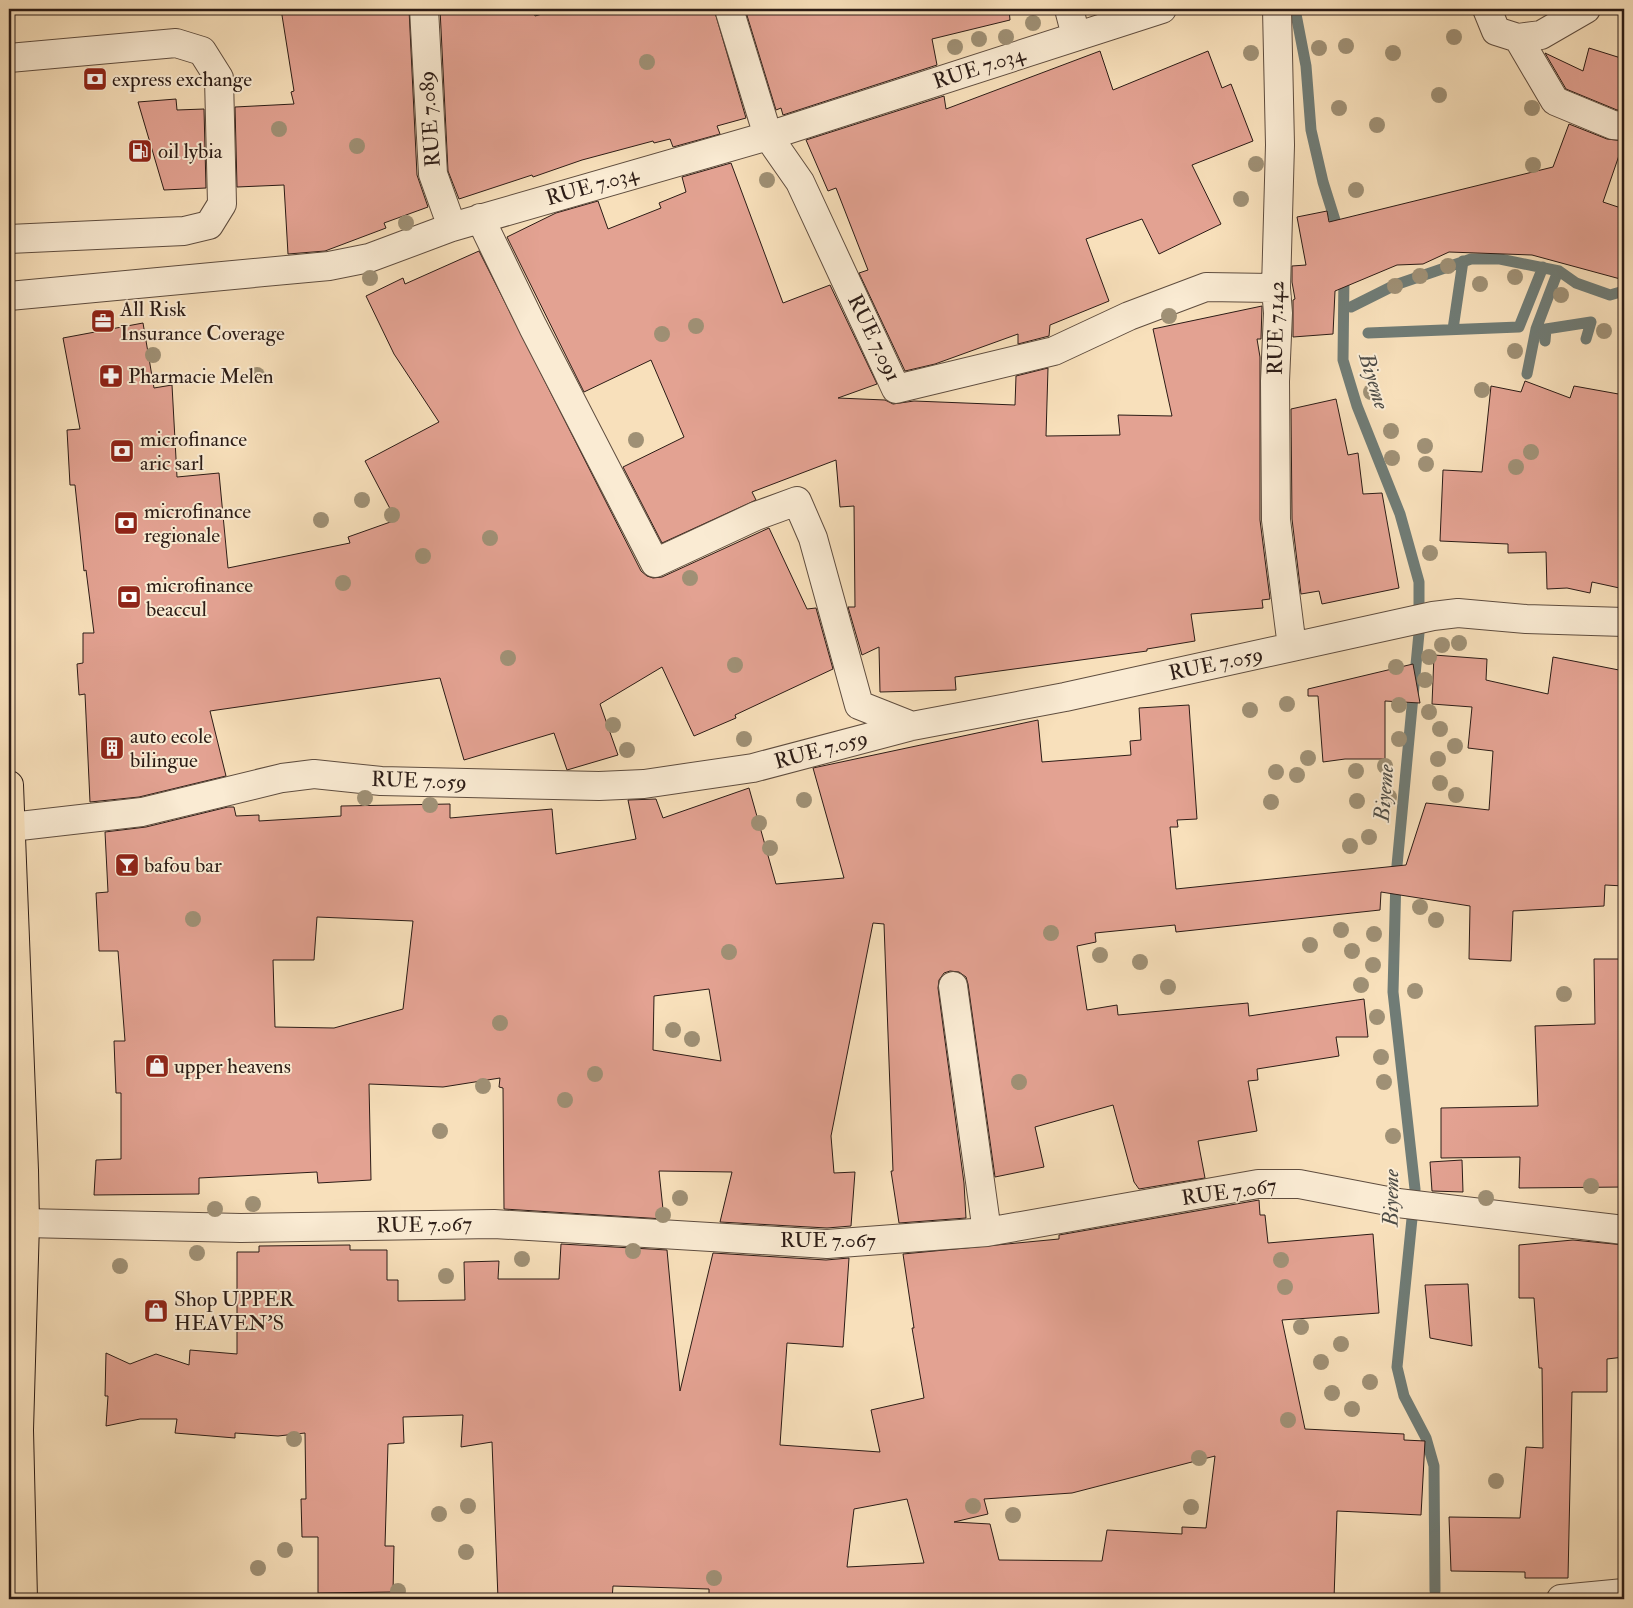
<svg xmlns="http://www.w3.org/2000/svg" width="1633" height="1608" font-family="'IM FELL Double Pica',serif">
  <rect width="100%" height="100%" fill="#f8e0bb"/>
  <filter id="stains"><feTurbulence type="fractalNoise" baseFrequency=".004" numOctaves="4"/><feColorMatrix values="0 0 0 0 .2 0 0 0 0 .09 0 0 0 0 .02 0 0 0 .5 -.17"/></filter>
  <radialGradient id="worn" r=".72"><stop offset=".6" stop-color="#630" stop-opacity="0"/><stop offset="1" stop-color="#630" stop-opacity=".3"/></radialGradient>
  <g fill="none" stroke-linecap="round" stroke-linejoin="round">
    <path stroke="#707c76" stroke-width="11" d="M1295,9L1306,66L1311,130L1323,182L1339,233
      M1344,274L1343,360L1357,406L1400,514L1419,582V633L1396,876L1393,992L1415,1189L1397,1367L1404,1396L1426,1438L1434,1466L1435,1591
      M1351,307L1395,285L1471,259H1500L1559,271L1576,283L1610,295L1624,291
      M1453,329L1463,261
      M1368,333L1519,327L1543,267
      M1545,341L1546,329L1591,322L1586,339
      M1527,374L1536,329L1558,271"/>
  </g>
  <path fill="#e3a292" stroke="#2c1c16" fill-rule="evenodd" d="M281,9H409L417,175L428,207L384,223L386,228L325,251L288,254L284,185L237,187L235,107L294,104L291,92L294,91Z
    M440,9H533L535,16L560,9H714L746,118L717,126L720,134L673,147L670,139L654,143L653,141L582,160L533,177L532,175L459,199L448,171Z
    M745,9H1009L1010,20L932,39L937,65L783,115L781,108L776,110Z
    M1589,48L1624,59V110H1617L1566,89L1545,53L1583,71Z
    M1100,51L1113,90L1208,51L1222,88L1231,84L1253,141L1192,165L1221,224L1159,254L1142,219L1086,239L1109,301L1050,325L1049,336L1018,344V334L935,364L905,371L859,273L868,270L836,188L828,191L806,140L944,96L946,109Z
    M176,99L177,110L204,109L206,188L164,190L138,102Z
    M1569,124L1607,139L1624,141L1603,202L1624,209V280L1532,255L1449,252L1423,264L1397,265L1335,291L1333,334L1293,337V300L1295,299L1292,282V266L1306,265L1297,217L1327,211L1329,222L1553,167Z
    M731,163L783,303L830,285L877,384L838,398L885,400L893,404L914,401L1015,405L1016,376L1048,368L1046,436L1120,435L1118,415L1172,416L1153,329L1262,306L1261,339H1257L1260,357V520L1270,599L1262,600L1263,608L1191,614L1195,641L1147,649V651L955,677L956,690L880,692L879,647L862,655L848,607H855L854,506L840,507L836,460L752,492L756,500L662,543L623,467L684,437L651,360L584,392L507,237L556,213L598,201L608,229L661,208L659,203L686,192L682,177Z
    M479,251L641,571L647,576L653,578L662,577L769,528L807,609L816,608L833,669L735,715L736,718L694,736L662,667L600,704L618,755L567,770L554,733L464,760L440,678L210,711L226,776L139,797L90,802L85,694L79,695L77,664L83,663V633H94L86,570L84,571L75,485H70L67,430L80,429L63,338L143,323L154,388L172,385L177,477L219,473L228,568L350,543L348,537L396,520L365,461L439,422L394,354L366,296L403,278L405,284Z
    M1525,381L1570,398L1574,386L1624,395V589L1592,582L1590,593L1567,588L1547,589L1546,552L1508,553V544L1440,541L1443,470L1482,472L1491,386L1521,392Z
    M1336,399L1348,455L1358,453L1363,494L1382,493L1399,588L1322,604L1319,591L1301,594L1292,519L1291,409Z
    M1434,655L1487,659L1486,680L1548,694L1553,657L1624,671V886L1605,885L1604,906L1513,911L1511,961L1469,959L1470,906L1381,892L1380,910L1176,932L1175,925L1095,933L1096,942L1077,946L1087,1010L1117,1005L1118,1015L1248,1003L1249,1016L1364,999L1368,1037H1336L1339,1056L1257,1069L1258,1080L1248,1081L1257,1131L1198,1141L1205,1178L1139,1189L1134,1182L1113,1105L1035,1127L1044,1167L995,1177L968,984L966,977L959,972L950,971L944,973L939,980L938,988L964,1183L966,1218L899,1223L891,1171H893L884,924L873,923L831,1136L834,1173L855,1172L851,1226L827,1228L720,1222L732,1172L659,1171L664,1219L504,1209L503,1088L499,1087L500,1078L443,1087L369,1084L371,1180L318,1183L317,1172L199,1178V1194L94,1195L96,1160L121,1159V1093H116L114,1041H125L118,951H99L96,893L108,892L105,832L146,827L228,807H234L236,816L259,815V821L341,816V806L450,804V818L552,809L556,854L636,839L628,800L656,799L663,818L749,788L776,884L844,878L813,768L1038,720L1042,762L1131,755L1130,741L1141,740L1139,708L1189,705L1197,819L1177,820L1178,827H1170L1176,889L1406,865L1426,803L1489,810L1493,751L1468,748L1472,707L1432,704ZM317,917L413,921L403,1009L334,1028L275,1027L273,960H314ZM709,989L721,1061L653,1050L654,996Z
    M1413,664L1420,703L1385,701V759H1345L1323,762L1318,696H1308V689Z
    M1594,959H1624V1187L1519,1188L1520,1157L1441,1158V1108L1538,1106L1535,1026L1595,1024Z
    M1462,1160L1463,1192L1432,1191L1430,1162Z
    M1259,1200L1260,1215H1265L1268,1243L1373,1234L1379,1313L1282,1320L1305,1429L1404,1434V1440L1425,1441L1421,1515L1337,1511L1334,1599H709V1589L613,1586L612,1599H498L492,1442L461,1447L463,1415L403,1417L404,1443L388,1444L385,1546H394L393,1592L318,1593V1537H302L301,1499H306L305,1433L278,1436L235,1433V1438L175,1433L177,1419H140L106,1426L108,1396H105L106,1353L130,1364L156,1354L189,1365L190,1350L237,1354V1252H259V1246L350,1245V1250H387V1280H398V1301L465,1300L464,1262L499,1261L498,1279H559L561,1244L667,1250L680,1391L713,1253L826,1260L849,1258L843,1347L787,1343L780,1445L880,1452L871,1410L924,1398L912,1328H914L903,1254L1059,1239V1235ZM1215,1456L1206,1528L1182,1527V1534L1107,1530L1102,1561L999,1560L990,1524L954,1522L988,1514L984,1499L1072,1493ZM907,1499L924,1563L847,1567L854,1509Z
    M1573,1240L1624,1245V1357L1607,1359V1392H1572L1568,1578H1525V1572L1451,1571L1449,1517L1520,1518L1526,1447L1543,1448L1542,1368H1539L1534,1298H1519V1245Z
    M1468,1284L1472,1346L1430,1338L1425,1285Z"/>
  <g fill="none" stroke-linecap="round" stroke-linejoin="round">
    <defs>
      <path id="minor" d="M424,9L433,174L452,227
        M729,9L768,136L800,182L896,389L1054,351L1129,316L1206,287L1276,288
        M1069,9L1076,36
        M1277,9L1280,145L1276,288L1278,313L1275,381L1276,520L1292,647
        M1487,9L1496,31L1518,38L1541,35L1586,9
        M1518,38L1555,101L1613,125L1624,126
        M9,58L176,43L202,51L219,78L222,204L209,225L184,231L9,239
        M480,218L533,327L655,563L756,516L797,501L813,538L859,705L912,726
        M9,296L329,266L369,258L452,227L768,136L1162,9
        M11,827L142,812L282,778L314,774L381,781L599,786L644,784L753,768L912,726L1065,697L1433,616L1458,613L1526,619L1624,622
        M953,986L987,1232
        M25,1223L241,1228L494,1224L827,1244L987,1232L1258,1184H1299L1398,1203L1624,1230
        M1561,1599L1624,1593"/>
      <path id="major" d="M9,785L24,1170L25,1223L19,1430L23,1599"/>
    </defs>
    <use href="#minor" stroke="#5f4d3f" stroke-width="30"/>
    <use href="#major" stroke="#2c1c16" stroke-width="30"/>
    <use href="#minor" stroke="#faebd3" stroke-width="28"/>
    <use href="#major" stroke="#f8e0bb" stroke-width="28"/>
  </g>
  <g fill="#9f9075">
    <circle cx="1033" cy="23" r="8"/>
    <circle cx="1006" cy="37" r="8"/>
    <circle cx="1454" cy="37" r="8"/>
    <circle cx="979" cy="39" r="8"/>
    <circle cx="1346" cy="46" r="8"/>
    <circle cx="955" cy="47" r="8"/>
    <circle cx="1319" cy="48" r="8"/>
    <circle cx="1251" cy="53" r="8"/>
    <circle cx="1393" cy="53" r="8"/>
    <circle cx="647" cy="62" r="8"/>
    <circle cx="1439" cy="95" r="8"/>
    <circle cx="1339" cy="108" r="8"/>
    <circle cx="1532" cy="108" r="8"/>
    <circle cx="1377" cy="125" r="8"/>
    <circle cx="279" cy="129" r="8"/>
    <circle cx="357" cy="146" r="8"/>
    <circle cx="1256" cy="164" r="8"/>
    <circle cx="1533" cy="165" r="8"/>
    <circle cx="767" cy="180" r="8"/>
    <circle cx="1356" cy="190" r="8"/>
    <circle cx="1241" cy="199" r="8"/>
    <circle cx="406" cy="223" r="8"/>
    <circle cx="1448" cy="266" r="8"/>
    <circle cx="1420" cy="276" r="8"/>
    <circle cx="1515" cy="277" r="8"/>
    <circle cx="370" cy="278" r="8"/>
    <circle cx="1480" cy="284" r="8"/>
    <circle cx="1395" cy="286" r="8"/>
    <circle cx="1561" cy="295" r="8"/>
    <circle cx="1169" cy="316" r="8"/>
    <circle cx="696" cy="326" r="8"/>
    <circle cx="1604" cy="331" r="8"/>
    <circle cx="662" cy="334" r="8"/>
    <circle cx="1515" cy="351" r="8"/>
    <circle cx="153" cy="355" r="8"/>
    <circle cx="257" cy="375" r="8"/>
    <circle cx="1482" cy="390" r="8"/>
    <circle cx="1371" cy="392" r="8"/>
    <circle cx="1391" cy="431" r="8"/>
    <circle cx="636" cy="440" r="8"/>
    <circle cx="1425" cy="446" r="8"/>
    <circle cx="1531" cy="452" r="8"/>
    <circle cx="1392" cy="458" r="8"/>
    <circle cx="1426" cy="464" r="8"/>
    <circle cx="1516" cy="467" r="8"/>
    <circle cx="362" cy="500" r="8"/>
    <circle cx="392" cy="515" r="8"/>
    <circle cx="321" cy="520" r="8"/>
    <circle cx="490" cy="538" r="8"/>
    <circle cx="1430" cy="553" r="8"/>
    <circle cx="423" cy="556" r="8"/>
    <circle cx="690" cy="578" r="8"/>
    <circle cx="343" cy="583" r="8"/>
    <circle cx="1459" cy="643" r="8"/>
    <circle cx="1442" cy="645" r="8"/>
    <circle cx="1429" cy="657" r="8"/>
    <circle cx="508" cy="658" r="8"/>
    <circle cx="735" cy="665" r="8"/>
    <circle cx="1396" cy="667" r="8"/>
    <circle cx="1425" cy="680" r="8"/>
    <circle cx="1287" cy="704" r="8"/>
    <circle cx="1399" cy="705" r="8"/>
    <circle cx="1250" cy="710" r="8"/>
    <circle cx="1429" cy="712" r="8"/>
    <circle cx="613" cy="725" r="8"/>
    <circle cx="1440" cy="729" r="8"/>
    <circle cx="744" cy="739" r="8"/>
    <circle cx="1399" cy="739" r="8"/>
    <circle cx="1455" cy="746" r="8"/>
    <circle cx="627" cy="750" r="8"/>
    <circle cx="1308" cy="758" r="8"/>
    <circle cx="1438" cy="759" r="8"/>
    <circle cx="1385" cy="766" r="8"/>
    <circle cx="1356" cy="771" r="8"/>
    <circle cx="1276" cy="772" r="8"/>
    <circle cx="1297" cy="775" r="8"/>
    <circle cx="1440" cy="783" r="8"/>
    <circle cx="1456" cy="795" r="8"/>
    <circle cx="1389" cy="797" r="8"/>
    <circle cx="365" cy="798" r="8"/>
    <circle cx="804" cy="800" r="8"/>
    <circle cx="1357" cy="801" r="8"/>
    <circle cx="1271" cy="802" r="8"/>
    <circle cx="430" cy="805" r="8"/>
    <circle cx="759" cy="823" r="8"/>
    <circle cx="1369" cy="837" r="8"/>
    <circle cx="1350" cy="846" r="8"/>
    <circle cx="770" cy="848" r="8"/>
    <circle cx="1420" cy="907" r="8"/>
    <circle cx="193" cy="919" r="8"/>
    <circle cx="1436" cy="920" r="8"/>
    <circle cx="1341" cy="930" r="8"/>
    <circle cx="1051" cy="933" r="8"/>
    <circle cx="1374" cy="934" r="8"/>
    <circle cx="1310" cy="945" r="8"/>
    <circle cx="1352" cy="951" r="8"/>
    <circle cx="729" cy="952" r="8"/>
    <circle cx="1100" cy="955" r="8"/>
    <circle cx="1140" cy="962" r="8"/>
    <circle cx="1373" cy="965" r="8"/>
    <circle cx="1361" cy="985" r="8"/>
    <circle cx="1168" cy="987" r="8"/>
    <circle cx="1415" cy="991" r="8"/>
    <circle cx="1564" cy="994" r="8"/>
    <circle cx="1377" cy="1017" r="8"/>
    <circle cx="500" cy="1023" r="8"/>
    <circle cx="673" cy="1030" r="8"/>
    <circle cx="692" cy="1039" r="8"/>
    <circle cx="1381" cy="1057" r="8"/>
    <circle cx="595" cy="1074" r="8"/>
    <circle cx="1019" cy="1082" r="8"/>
    <circle cx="1384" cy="1082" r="8"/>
    <circle cx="483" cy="1086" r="8"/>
    <circle cx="565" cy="1100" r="8"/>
    <circle cx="440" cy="1131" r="8"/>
    <circle cx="1393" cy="1136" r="8"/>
    <circle cx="1591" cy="1186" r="8"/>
    <circle cx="680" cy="1198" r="8"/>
    <circle cx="1486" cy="1198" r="8"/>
    <circle cx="253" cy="1204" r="8"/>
    <circle cx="215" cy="1209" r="8"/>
    <circle cx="663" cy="1215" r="8"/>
    <circle cx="633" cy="1251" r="8"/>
    <circle cx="197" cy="1253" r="8"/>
    <circle cx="522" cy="1259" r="8"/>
    <circle cx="1281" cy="1260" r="8"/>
    <circle cx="120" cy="1266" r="8"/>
    <circle cx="446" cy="1276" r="8"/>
    <circle cx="1285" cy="1287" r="8"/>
    <circle cx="1301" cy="1327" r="8"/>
    <circle cx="1341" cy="1344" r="8"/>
    <circle cx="1321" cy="1362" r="8"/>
    <circle cx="1370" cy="1382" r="8"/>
    <circle cx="1332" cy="1393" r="8"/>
    <circle cx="1352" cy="1409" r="8"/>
    <circle cx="1288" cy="1420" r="8"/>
    <circle cx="294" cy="1439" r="8"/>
    <circle cx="1199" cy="1458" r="8"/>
    <circle cx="1496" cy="1481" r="8"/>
    <circle cx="468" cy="1506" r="8"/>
    <circle cx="973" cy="1506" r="8"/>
    <circle cx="1191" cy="1507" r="8"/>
    <circle cx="439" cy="1514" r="8"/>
    <circle cx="1013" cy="1515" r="8"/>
    <circle cx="285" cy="1550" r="8"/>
    <circle cx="466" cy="1552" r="8"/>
    <circle cx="258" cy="1568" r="8"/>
    <circle cx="714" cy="1578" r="8"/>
    <circle cx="398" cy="1591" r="8"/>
  </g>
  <defs>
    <symbol id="bank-square" viewBox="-11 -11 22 22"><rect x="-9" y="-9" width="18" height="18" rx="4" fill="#8f2418" stroke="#faebd3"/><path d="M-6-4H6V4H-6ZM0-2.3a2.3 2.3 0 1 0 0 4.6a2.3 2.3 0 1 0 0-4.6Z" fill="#fff"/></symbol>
    <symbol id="fuel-square" viewBox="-11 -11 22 22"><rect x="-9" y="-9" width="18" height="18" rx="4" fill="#8f2418" stroke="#faebd3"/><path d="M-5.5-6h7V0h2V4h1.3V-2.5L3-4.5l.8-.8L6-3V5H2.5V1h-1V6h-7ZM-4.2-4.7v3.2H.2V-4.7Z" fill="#fff"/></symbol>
    <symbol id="office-square" viewBox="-11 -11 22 22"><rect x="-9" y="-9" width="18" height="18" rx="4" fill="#8f2418" stroke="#faebd3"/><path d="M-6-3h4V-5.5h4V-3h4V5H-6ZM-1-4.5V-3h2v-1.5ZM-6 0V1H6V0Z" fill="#fff"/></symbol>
    <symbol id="pharmacy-square" viewBox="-11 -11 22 22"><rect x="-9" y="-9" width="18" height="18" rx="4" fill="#8f2418" stroke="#faebd3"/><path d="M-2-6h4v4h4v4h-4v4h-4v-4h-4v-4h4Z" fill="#fff"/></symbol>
    <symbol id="building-square" viewBox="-11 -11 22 22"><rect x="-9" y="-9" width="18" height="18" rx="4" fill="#8f2418" stroke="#faebd3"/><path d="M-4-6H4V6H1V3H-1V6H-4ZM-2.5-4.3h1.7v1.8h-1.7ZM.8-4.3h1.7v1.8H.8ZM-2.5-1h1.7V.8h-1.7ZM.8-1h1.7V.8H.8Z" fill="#fff"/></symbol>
    <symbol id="bar-square" viewBox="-11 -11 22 22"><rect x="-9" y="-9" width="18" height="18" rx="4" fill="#8f2418" stroke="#faebd3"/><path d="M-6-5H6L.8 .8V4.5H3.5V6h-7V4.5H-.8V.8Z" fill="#fff"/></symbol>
    <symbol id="shop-square" viewBox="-11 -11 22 22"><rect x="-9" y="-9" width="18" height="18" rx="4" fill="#8f2418" stroke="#faebd3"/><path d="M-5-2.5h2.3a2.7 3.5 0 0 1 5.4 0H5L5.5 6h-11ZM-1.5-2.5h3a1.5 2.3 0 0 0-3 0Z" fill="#fff"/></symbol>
  </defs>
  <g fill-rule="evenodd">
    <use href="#bank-square" x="81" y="65" width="28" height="28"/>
    <use href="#fuel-square" x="126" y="137" width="28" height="28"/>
    <use href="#office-square" x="89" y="307" width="28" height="28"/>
    <use href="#pharmacy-square" x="97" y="362" width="28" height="28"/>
    <use href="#bank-square" x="108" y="437" width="28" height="28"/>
    <use href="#bank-square" x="112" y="509" width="28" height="28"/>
    <use href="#bank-square" x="115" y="583" width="28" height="28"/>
    <use href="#building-square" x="98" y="734" width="28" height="28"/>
    <use href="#bar-square" x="113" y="851" width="28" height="28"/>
    <use href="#shop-square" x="143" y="1052" width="28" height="28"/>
    <use href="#shop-square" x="142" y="1297" width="28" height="28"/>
  </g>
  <g text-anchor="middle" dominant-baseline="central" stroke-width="4" stroke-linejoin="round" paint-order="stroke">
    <g font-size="21" fill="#2c1c16" stroke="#faebd3">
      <text transform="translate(979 68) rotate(-18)">RUE 7.034</text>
      <text transform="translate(430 119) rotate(-94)">RUE 7.089</text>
      <text transform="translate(592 186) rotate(-16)">RUE 7.034</text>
      <text transform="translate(1276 328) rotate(-89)">RUE 7.142</text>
      <text transform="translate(874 338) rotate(64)">RUE 7.091</text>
      <text transform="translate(1216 664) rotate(-12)">RUE 7.059</text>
      <text transform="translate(821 750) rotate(-15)">RUE 7.059</text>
      <text transform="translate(419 781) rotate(2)">RUE 7.059</text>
      <text transform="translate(1229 1192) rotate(-8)">RUE 7.067</text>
      <text transform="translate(424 1225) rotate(-1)">RUE 7.067</text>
      <text x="828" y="1240">RUE 7.067</text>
    </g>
    <g font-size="21" fill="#2c1c16" stroke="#faebd3" text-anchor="start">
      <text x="112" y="79">express exchange</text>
      <text x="158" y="151">oil lybia</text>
      <text x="120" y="309">All Risk<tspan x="120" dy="24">Insurance Coverage</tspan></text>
      <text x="128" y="376">Pharmacie Melen</text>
      <text x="140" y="439">microfinance<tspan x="140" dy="24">aric sarl</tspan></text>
      <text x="144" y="511">microfinance<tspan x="144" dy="24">regionale</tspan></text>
      <text x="146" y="585">microfinance<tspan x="146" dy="24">beaccul</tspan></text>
      <text x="130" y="736">auto ecole<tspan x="130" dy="24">bilingue</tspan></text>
      <text x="144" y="865">bafou bar</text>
      <text x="174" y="1066">upper heavens</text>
      <text x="174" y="1299">Shop UPPER<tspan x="174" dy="24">HEAVEN'S</tspan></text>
    </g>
    <g font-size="22" font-style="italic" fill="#4e4c46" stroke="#faebd3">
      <text transform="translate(1374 381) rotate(73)">Biyeme</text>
      <text transform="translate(1384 793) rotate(-85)">Biyeme</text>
      <text transform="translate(1391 1198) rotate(-89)">Biyeme</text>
    </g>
  </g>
  <rect width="1633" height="1608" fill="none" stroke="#f8e0bb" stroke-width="30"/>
  <rect x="10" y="10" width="1613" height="1588" fill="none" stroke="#2c1c16" stroke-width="2.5"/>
  <rect x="15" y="15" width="1603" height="1578" fill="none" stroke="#2c1c16"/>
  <rect width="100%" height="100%" filter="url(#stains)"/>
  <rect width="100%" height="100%" fill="url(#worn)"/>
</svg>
